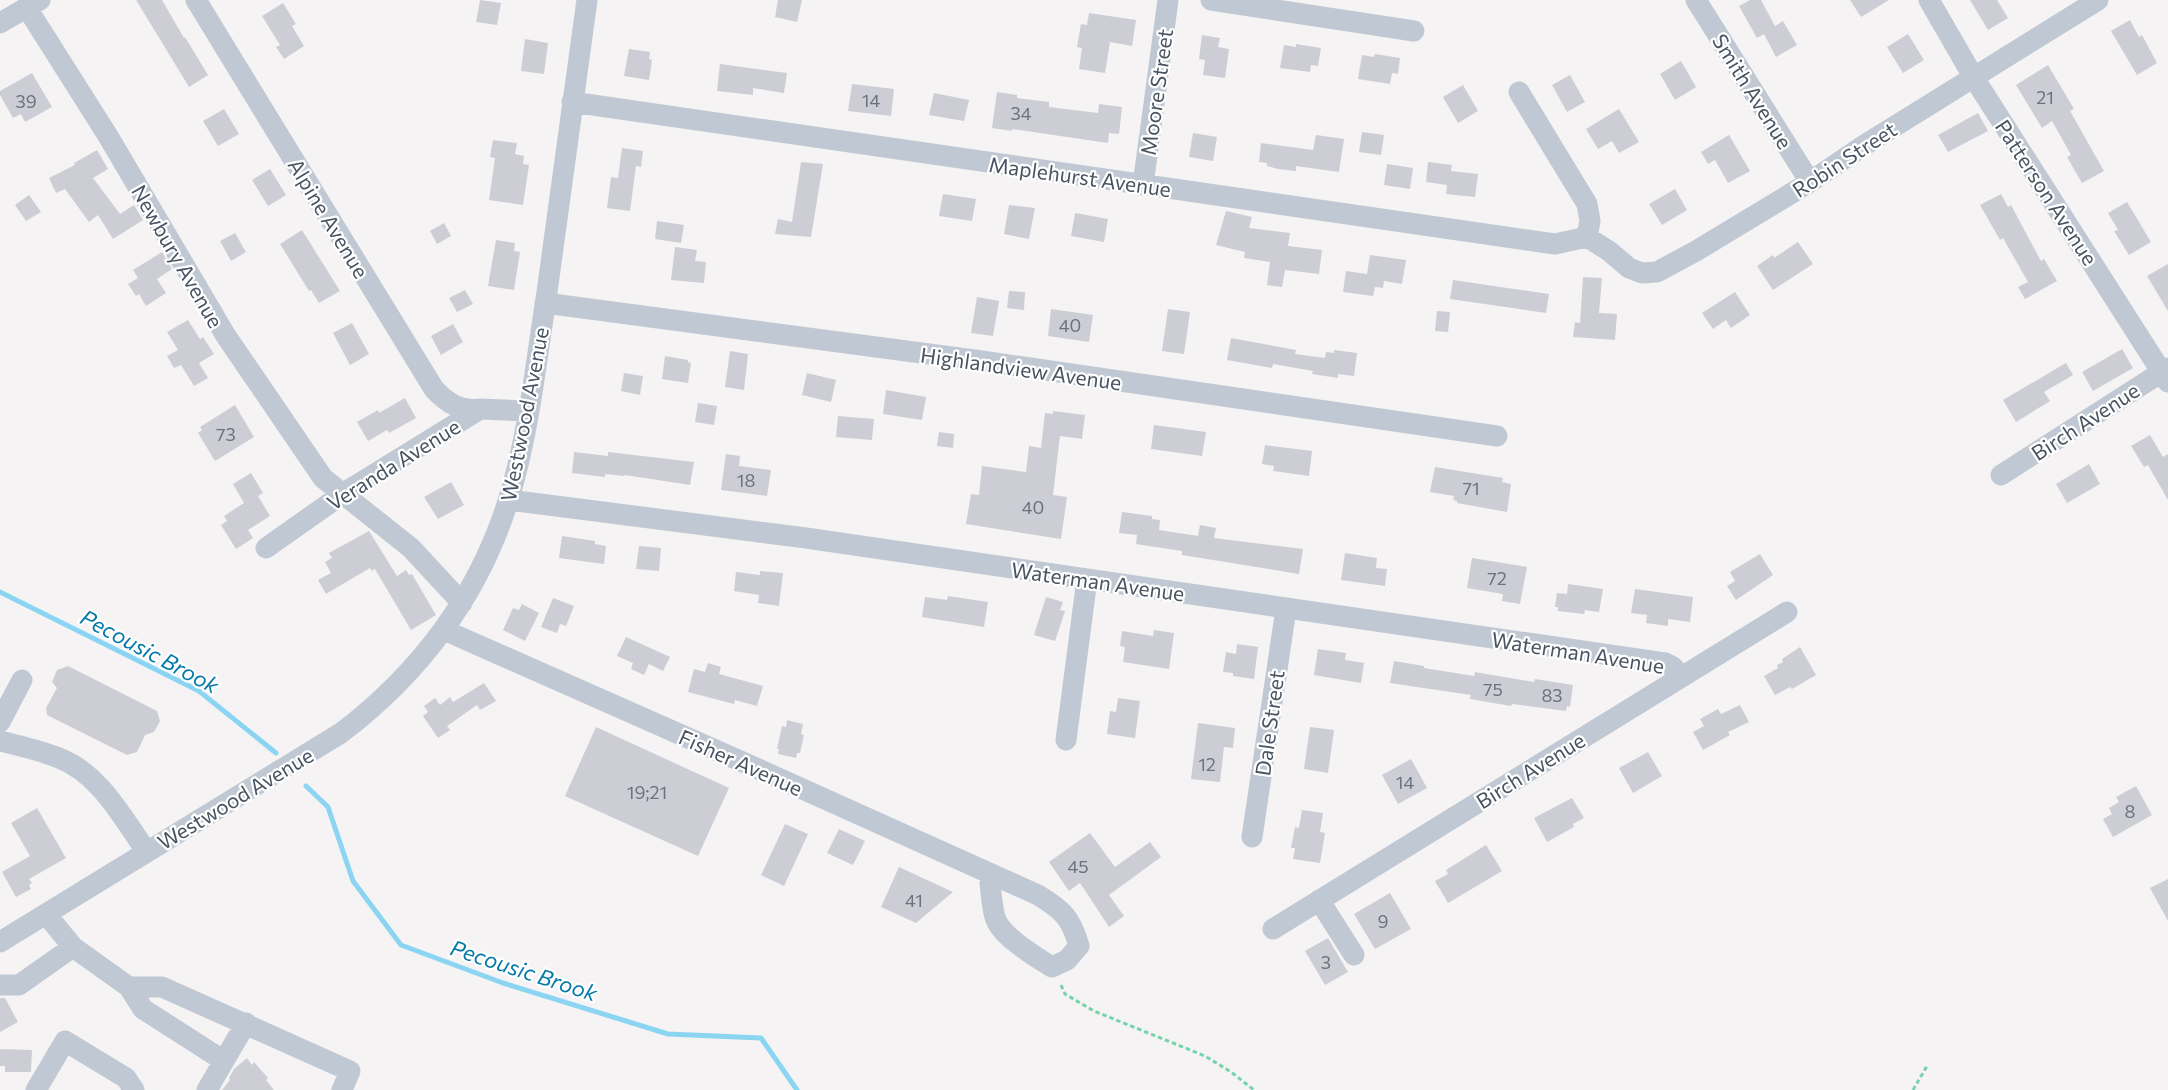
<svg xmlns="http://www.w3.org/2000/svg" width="2168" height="1090" font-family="Commissioner,sans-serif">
  <rect width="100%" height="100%" fill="#f5f3f3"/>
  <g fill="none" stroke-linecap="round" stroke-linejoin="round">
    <path stroke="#8cd5f2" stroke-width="5" d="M0,592L199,691L276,753
      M306,786L328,807L353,881L401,945L503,983L668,1034L761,1038L797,1090"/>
  </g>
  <path fill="#cdced5" d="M136,0H162L184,38L185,37L208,75L189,87Z
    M480,0L501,3L497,25L476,22Z
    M778,0H802L797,22L775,17Z
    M1750,0H1761L1775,26L1783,21L1797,45L1776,57L1764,34L1757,38L1739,6Z
    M1850,0H1889L1861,17Z
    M1970,0H1997L2008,18L1988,30Z
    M283,3L296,24L292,26L304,46L284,59L276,47L280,45L262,16Z
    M1089,13L1136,20L1132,46L1110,42L1105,73L1079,69L1082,48L1077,47L1081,24L1087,25Z
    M2130,20L2139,37L2142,35L2157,63L2137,75L2111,31Z
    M1908,34L1924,60L1903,73L1887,47Z
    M1202,35L1220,38L1218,47L1229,49L1225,78L1203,75L1205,60L1199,59Z
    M525,39L548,43L544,74L521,71Z
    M1296,44L1321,48L1318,66L1311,65L1310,72L1280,68L1284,45L1296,47Z
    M629,49L650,52L649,59L652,60L649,80L624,76Z
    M1375,54L1400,58L1398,74L1392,73L1390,84L1358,79L1362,55L1374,57Z
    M1681,61L1696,87L1675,100L1660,74Z
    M720,64L787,73L784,93L753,88V95L717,91Z
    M2048,65L2074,109L2070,111L2104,171L2082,183L2067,157L2071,155L2052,121L2042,128L2016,85Z
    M32,73L52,107L25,122L21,114L13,118L0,95V91Z
    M1570,75L1585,102L1567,112L1552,85Z
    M852,84L894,89L891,116L848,111Z
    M1463,85L1478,111L1458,123L1443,97Z
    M997,92L1017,95V98L1049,102V107L1098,113L1099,104L1122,107L1119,134L1109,133L1108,143L1012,129V131L992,128Z
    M934,93L969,100L964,121L929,115Z
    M224,109L239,134L218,146L203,121Z
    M1619,109L1639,142L1619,153L1612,141L1598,149L1586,129Z
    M1978,113L1988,131L1948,152L1938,135Z
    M1362,132L1384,135L1381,155L1359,152Z
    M1193,133L1217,137L1213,161L1189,157Z
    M1316,135L1344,139L1339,172L1296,166V171L1278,169L1267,166V163L1259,162L1261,143L1313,150Z
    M1729,135L1750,171L1728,183L1715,160L1708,164L1701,152Z
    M493,140L517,143L515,154L524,156L523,164L529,165L523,205L489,200L495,158L490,157Z
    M622,148L643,151L641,167L636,166L630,211L607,208L611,177L618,178Z
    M97,150L108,169L93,178L120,214L134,205L143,220L113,239L98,215L89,222L65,189L56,193L49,178L75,165L74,163Z
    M801,162L823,164L811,237L775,234L778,219L792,222Z
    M1428,162L1452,165L1451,171L1478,174L1475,197L1446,194L1447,185L1426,182Z
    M1387,164L1413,168L1410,189L1384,185Z
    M270,169L286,195L268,206L252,180Z
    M1675,189L1687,210L1662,225L1649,204Z
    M943,194L976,199L972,221L939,216Z
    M2001,194L2008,207L2011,205L2041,261L2044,259L2057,281L2025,299L2018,287L2028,282L2003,238L2000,240L1980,205Z
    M29,195L41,212L26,221L15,205Z
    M2127,202L2151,242L2129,255L2114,231L2118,230L2108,213Z
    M1009,205L1035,208L1029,239L1004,234Z
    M1226,211L1252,217L1249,228L1290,233L1288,246L1322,250L1319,274L1285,270L1282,287L1267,285L1270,262L1244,258L1245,252L1216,245Z
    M1075,213L1108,219L1104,242L1071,236Z
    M657,221L684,225L681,243L655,239Z
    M444,223L451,236L437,244L430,231Z
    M302,230L340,291L319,303L311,290L309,291L280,244Z
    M235,233L246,252L231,261L220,241Z
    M496,240L515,243L514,251L520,252L514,290L488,286Z
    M1798,242L1813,264L1773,290L1757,266L1773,255L1774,258Z
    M675,247L697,250L695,261L706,262L704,283L671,280Z
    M162,252L172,269L157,279L166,293L146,306L139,294L136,296L128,284L138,278L133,270Z
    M1370,255L1406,260L1402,284L1384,281L1383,288L1375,287L1373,296L1343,292L1346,271L1367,274Z
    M2168,264V311L2147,276Z
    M1583,277L1602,278L1599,313L1617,314L1615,340L1573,337L1575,322L1580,323Z
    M1453,280L1549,294L1546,313L1450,299Z
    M465,290L473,304L457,312L449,298Z
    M1009,291L1025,292L1024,310L1007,308Z
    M1735,292L1750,315L1731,328L1726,320L1713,329L1702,313Z
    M977,297L999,301L993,336L971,333Z
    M1051,309L1093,315L1089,342L1048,336Z
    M1168,309L1190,312L1184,354L1162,351Z
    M1437,311L1450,312L1448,332L1435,331Z
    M188,320L200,339L203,337L214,354L199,363L208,378L194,386L181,365L174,368L167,356L178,350L167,332Z
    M352,323L369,354L350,365L333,333Z
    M453,324L463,342L441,355L431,336Z
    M1231,338L1296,350L1295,354L1325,358L1326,352L1334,353V350L1357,353L1354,376L1338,374V378L1312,374L1313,371L1273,364L1272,368L1227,360Z
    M2122,349L2133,368L2093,391L2082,372Z
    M730,351L748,354L744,390L725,387Z
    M665,356L688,360V362L691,363L688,383L662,379Z
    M2066,363L2073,375L2044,392L2050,401L2016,422L2003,400Z
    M624,373L643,376L640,395L621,391Z
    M807,373L836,380L831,402L802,395Z
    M886,390L926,397L922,420L883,414Z
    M405,398L416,418L389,433L387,430L368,441L357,422L378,410L379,413Z
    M698,403L717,406L714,425L695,422Z
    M235,405L254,437L215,461L198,433L202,430L200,427Z
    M1053,411L1085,415L1082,439L1060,436L1053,495L1067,497L1061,539L966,524L971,494L979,495L982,466L1026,472L1029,446L1041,448L1045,413L1053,414Z
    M838,416L874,419L872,440L836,437Z
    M1154,425L1206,432L1202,456L1151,449Z
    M939,432L954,434L953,448L937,446Z
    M2150,435L2163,457L2168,454V500L2148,465L2144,467L2131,446Z
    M1265,445L1312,451L1309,476L1273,471L1274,466L1262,464Z
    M574,452L608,456V452L694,462L690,485L625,475L624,476L605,474V477L572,473Z
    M726,454L740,456L739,466L771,470L767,496L721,490Z
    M2089,464L2100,484L2067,503L2056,484Z
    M1435,467L1503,478L1502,482L1511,484L1507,512L1457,503V501L1453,500L1454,496L1430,492Z
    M251,473L263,493L258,496L270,516L248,530L253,538L236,549L221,525L227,521L224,516L244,503L233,484Z
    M451,482L464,505L438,519L424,497Z
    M1122,512L1152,516V519L1160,520L1159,530L1198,536L1200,525L1216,528L1214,538L1303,549L1299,574L1182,555V551L1136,544L1137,535L1119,533Z
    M369,531L397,576L406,570L409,575L412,574L436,615L411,630L375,569L372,571L370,568L326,594L318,580L331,573L325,562L332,558L329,553Z
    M562,536L595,541V544L606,546L604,564L559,558Z
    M639,546L661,548L659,571L636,569Z
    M1345,553L1377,558L1376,568L1387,569L1385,586L1341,580Z
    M1760,554L1773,575L1736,600L1727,586L1735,581L1730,572Z
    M1472,558L1527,567L1520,604L1502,601L1503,594L1467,588Z
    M760,571L783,573L779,606L758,603L759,595L734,591L736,572L760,575Z
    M1568,584L1603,589L1599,612L1585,610L1584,614L1558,611V607H1555L1557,593L1567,594Z
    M1635,589L1693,597L1690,622L1668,619V626L1646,623L1647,615L1631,613Z
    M948,596L988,602L984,627L922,617L925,597L947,600Z
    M1046,597L1063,602L1060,610L1065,611L1055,641L1034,635Z
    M553,598L574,606L566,626L560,624L557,633L541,627Z
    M522,604L539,613L525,641L503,630L513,608L519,610Z
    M1154,630L1174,633L1169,669L1123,662L1125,647L1120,646L1122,631L1153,636Z
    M626,637L670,657L663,671L649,664L644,675L631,669L633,663L617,656Z
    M1237,644L1258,647L1254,679L1233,676V673L1223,672L1226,652L1236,654Z
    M1800,647L1816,675L1792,689L1790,687L1775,695L1764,676L1778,668L1777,665L1783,662L1782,659Z
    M1318,649L1346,653L1345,660L1364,663L1361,683L1314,675Z
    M1394,661L1424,666V668L1474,676L1475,672L1534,682L1535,679L1573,685L1570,707L1567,706L1566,711L1512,704L1511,706L1470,699L1471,695L1390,683Z
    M708,663L721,667L719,674L763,686L757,706L735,700L734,704L688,692L694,669L705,672Z
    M68,666L157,711L160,721L154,732L145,735L137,752L127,755L47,715L46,708L57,688L52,682L57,670Z
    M484,683L496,701L480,710L477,705L447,726L450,730L438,738L423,716L428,712L424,706L435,698L440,705L450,697L453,702Z
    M1118,698L1140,701L1135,738L1107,734L1110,711L1116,712Z
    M1740,705L1749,722L1728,732L1730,735L1703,750L1693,732L1704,726L1700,719L1718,709L1721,714Z
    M787,720L803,724L801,734L804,735L800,753H797L796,758L778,754L779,749H777L782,726L786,727Z
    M1198,723L1235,728L1233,748L1224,747L1220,782L1191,779Z
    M596,727L729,788L698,856L565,796Z
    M1310,727L1334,730L1328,773L1304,769Z
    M1648,752L1662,776L1633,793L1619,768Z
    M1411,759L1427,788L1398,804L1382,775Z
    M2136,786L2152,815L2113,837L2103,819L2112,814L2109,808L2119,802L2116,797Z
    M1572,798L1584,818L1573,824L1574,827L1547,842L1534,818Z
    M37,808L66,858L29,879L32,883L29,885L31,889L16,897L2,872L30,856L11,823Z
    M1302,810L1323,813L1320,832L1325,833L1320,863L1293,859L1295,848H1291L1295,827L1299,828Z
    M785,824L808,834L784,886L761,875Z
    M839,829L865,841L853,865L827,853Z
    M1090,833L1115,867L1150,842L1161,857L1109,895L1124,916L1109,927L1080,883L1069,891L1049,862Z
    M1486,845L1502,871L1448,903L1435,881L1448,874L1446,870Z
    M899,867L953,892L916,923L881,907Z
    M2168,879V921L2150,888Z
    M1390,893L1411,929L1375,949L1354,914Z
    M1328,938L1348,972L1325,985L1305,951Z
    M0,998H5L18,1022L0,1032Z
    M0,1049L32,1050L31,1072H5V1066H0Z
    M247,1058L252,1065L254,1062L268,1078L266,1080L274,1090H222L230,1080L229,1078L234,1069Z"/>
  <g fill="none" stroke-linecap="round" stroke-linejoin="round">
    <path stroke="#76d4ad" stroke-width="3" stroke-dasharray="4.5 3" stroke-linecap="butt" d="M1061,985L1065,994L1094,1011L1205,1056L1231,1072L1254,1090
      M1913,1090L1927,1066"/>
    <path stroke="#c0c9d3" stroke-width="21" d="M196,0L434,389C447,403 461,412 480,409
      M1211,0L1414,31
      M1696,0L1810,182
      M1929,0L1974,78L2168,382
      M27,8L108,136L226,336L323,478L411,548L462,603
      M0,23L40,0
      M1519,92L1587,204L1590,221L1587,237
      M572,102L1555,244L1587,237
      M1143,185L1168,0
      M1587,237L1609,251L1629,268L1642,273L1657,272L1696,251L1810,182L1863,146L2098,0
      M545,303L982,361L1497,436
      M2001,475L2168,368
      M509,500L806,538L1665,663L1673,667L1681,677
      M266,548L344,493L480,409L529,411
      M444,630L765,772L1038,895C1063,910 1071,918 1079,946L1067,960L1052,967C1036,957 1000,936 995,917C991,903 991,888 989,874
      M0,722L22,680
      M1066,740L1087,579
      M0,741C19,746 40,750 59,758C100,774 122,817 147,852
      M1252,837L1286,609
      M1319,900L1354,955
      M46,914L73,947L129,987H162L350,1071L342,1090
      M1273,929L1787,612
      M0,942L341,733C419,674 479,595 508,501C529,434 536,362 547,292C561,195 573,97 587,0
      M0,985H19L73,947
      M129,987L143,1009L224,1061
      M36,1090L65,1041L126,1078L134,1090
      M207,1090L246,1023"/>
  </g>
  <g text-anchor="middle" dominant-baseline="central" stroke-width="4.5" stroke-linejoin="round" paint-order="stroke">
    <g font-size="18" fill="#6a727f">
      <text x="2045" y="97">21</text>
      <text x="871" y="100">14</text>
      <text x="26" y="101">39</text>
      <text x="1021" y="113">34</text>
      <text x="1070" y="325">40</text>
      <text x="226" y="434">73</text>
      <text x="746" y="480">18</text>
      <text x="1471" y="488">71</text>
      <text x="1033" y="507">40</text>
      <text x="1497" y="578">72</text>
      <text x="1493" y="689">75</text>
      <text x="1552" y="695">83</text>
      <text x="1207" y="764">12</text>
      <text x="1405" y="782">14</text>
      <text x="647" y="792">19;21</text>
      <text x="2130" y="811">8</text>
      <text x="1078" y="866">45</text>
      <text x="914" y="900">41</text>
      <text x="1383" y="921">9</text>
      <text x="1326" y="962">3</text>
    </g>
    <g font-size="21" fill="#495462" stroke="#fff">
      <text transform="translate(1753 91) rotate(58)">Smith Avenue</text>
      <text transform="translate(1156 92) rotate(-82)">Moore Street</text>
      <text transform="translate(1844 159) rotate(-33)">Robin Street</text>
      <text transform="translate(1080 176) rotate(8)">Maplehurst Avenue</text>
      <text transform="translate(2047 192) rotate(57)">Patterson Avenue</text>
      <text transform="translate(329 218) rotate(59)">Alpine Avenue</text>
      <text transform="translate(178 256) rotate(60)">Newbury Avenue</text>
      <text transform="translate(1021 368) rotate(8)">Highlandview Avenue</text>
      <text transform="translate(524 414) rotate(-79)">Westwood Avenue</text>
      <text transform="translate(2085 421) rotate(-33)">Birch Avenue</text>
      <text transform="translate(393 464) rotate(-32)">Veranda Avenue</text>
      <text transform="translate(1098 581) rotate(8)">Waterman Avenue</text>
      <text transform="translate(1578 652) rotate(9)">Waterman Avenue</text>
      <text transform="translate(1269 723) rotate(-82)">Dale Street</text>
      <text transform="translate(741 762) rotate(24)">Fisher Avenue</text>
      <text transform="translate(1530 770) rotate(-32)">Birch Avenue</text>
      <text transform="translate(235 798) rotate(-31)">Westwood Avenue</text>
    </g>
    <g font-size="22" font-style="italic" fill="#057aa9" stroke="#fff">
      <text transform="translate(150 651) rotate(28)">Pecousic Brook</text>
      <text transform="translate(524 970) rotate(18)">Pecousic Brook</text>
    </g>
  </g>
</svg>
